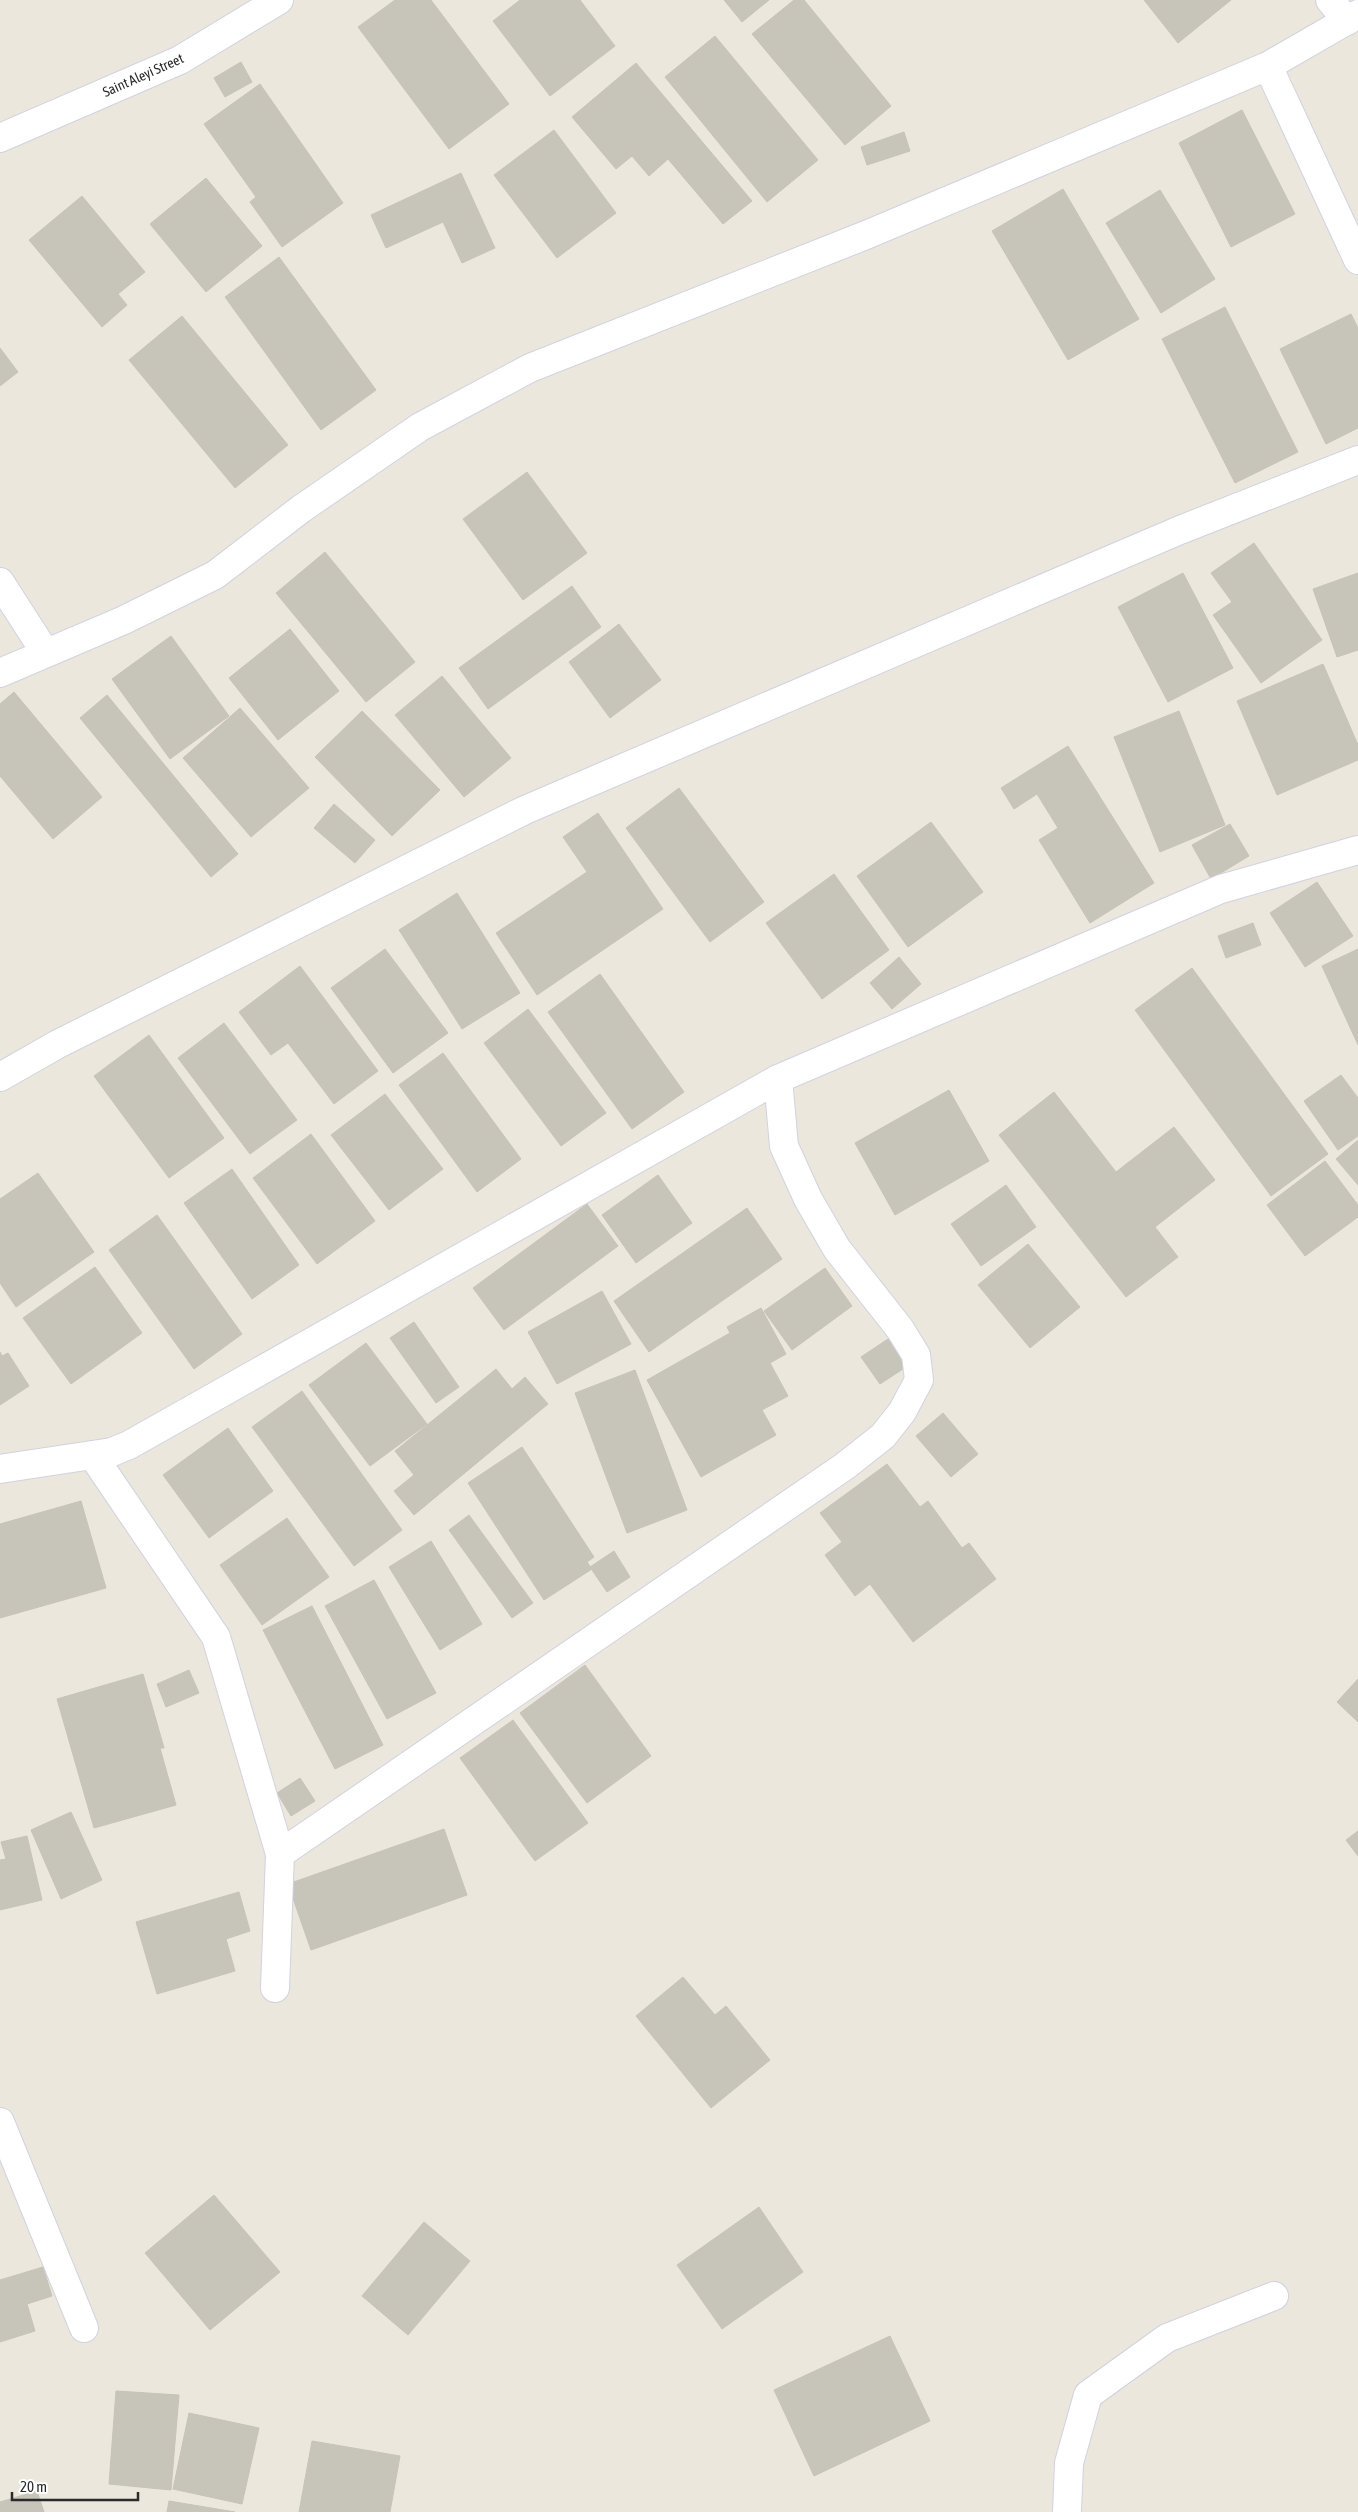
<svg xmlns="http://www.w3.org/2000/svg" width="1358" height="2512" font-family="'Asap Condensed',sans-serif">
  <rect width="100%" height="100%" fill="#ebe7dc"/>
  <path fill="#c7c5ba" stroke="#c7c3b6" d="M395,0H431L509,104L449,149L358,27Z
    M520,0H580L615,46L550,96L493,21Z
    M724,0H769L742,22Z
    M794,0H804L891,106L845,145L752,34Z
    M1144,0H1231L1178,43Z
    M715,36L818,160L767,202L665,77Z
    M241,62L252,82L225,97L214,78Z
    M636,63L752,201L723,224L668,159L649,176L632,156L616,169L572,117Z
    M260,84L343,203L282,247L250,202L256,197L204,124Z
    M1242,110L1295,214L1231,247L1179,143Z
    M554,130L616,213L557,258L494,175Z
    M904,132L910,151L867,165L861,147Z
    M461,173L495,248L462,263L443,222L386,248L371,215Z
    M206,178L262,246L206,292L150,224Z
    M1063,189L1139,319L1068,360L992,231Z
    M1160,190L1215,279L1161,313L1106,223Z
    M82,196L145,272L118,294L127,305L102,327L29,240Z
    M279,257L376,390L321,430L225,297Z
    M1225,307L1298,452L1235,483L1162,339Z
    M1351,314L1358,328V428L1326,444L1280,349Z
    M182,316L288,445L235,488L129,360Z
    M0,348L18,372L0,386Z
    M527,472L587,553L523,600L463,519Z
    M1254,543L1322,640L1261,683L1213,615L1232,602L1211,573Z
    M325,552L415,662L366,702L276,593Z
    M1183,573L1233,668L1168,702L1118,607Z
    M1358,573V650L1337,657L1313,589Z
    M572,586L601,627L488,709L459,668Z
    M619,624L661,680L610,718L569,662Z
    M290,629L339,691L278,740L229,678Z
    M171,636L229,716L170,759L112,679Z
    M1323,664L1358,745V760L1277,795L1237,701Z
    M442,676L511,758L464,797L395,715Z
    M14,692L102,797L53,839L0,776V704Z
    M107,695L238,854L211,877L80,718Z
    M240,708L309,788L251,837L183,758Z
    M362,711L440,790L392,836L315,757Z
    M1179,711L1225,825L1160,852L1114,737Z
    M1068,746L1154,883L1090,923L1039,840L1058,828L1037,794L1014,809L1001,788Z
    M679,788L764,902L710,942L626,828Z
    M334,804L375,840L355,863L314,828Z
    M598,813L663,909L537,995L496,933L587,872L563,837Z
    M931,822L983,892L908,947L857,876Z
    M1230,824L1249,856L1211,879L1192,845Z
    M834,874L889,950L822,999L766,923Z
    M1317,882L1353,936L1305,967L1270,913Z
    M457,893L520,993L462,1029L399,930Z
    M1253,923L1261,945L1226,958L1218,936Z
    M385,949L448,1033L393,1073L331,988Z
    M1358,949V1045L1322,966Z
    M899,957L921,984L892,1009L870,983Z
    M300,966L378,1071L334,1104L288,1043L271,1055L239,1012Z
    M1192,968L1328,1154L1271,1196L1135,1010Z
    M600,974L684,1092L632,1129L548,1012Z
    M528,1009L606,1113L561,1146L484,1043Z
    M224,1023L297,1120L250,1154L178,1058Z
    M149,1035L224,1138L169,1178L94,1076Z
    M443,1053L521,1159L477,1192L399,1085Z
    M1341,1075L1358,1098V1136L1338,1150L1304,1101Z
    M949,1090L989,1161L895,1215L855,1143Z
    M1054,1092L1116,1172L1174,1127L1215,1180L1155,1227L1178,1257L1126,1297L999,1135Z
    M385,1094L443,1169L389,1210L331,1135Z
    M311,1134L375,1221L317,1264L253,1178Z
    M1358,1140V1185L1336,1159Z
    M1325,1161L1358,1205V1217L1305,1256L1267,1205Z
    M232,1169L299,1265L252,1299L184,1203Z
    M38,1173L94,1252L16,1307L0,1283V1199Z
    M658,1175L692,1223L636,1263L602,1215Z
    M1006,1185L1036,1227L981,1266L951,1224Z
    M587,1204L618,1246L504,1330L473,1288Z
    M747,1208L782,1259L649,1352L614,1301Z
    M157,1215L242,1334L194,1369L109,1250Z
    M1028,1244L1080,1307L1030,1348L978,1285Z
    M95,1267L142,1333L71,1384L23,1318Z
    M825,1268L852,1306L792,1350L764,1311Z
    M602,1291L631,1344L557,1384L528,1332Z
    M761,1308L786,1354L770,1363L788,1396L762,1410L776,1435L701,1477L647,1380L730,1333L727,1327Z
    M414,1322L459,1387L436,1403L390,1338Z
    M888,1339L906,1367L880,1384L861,1357Z
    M366,1343L427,1424L370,1466L309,1385Z
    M0,1352L2,1356L8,1353L29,1386L0,1405Z
    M496,1369L512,1389L525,1377L548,1404L414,1515L394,1491L414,1475L395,1451Z
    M635,1370L687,1510L627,1533L575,1393Z
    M302,1391L402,1530L354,1566L252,1427Z
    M943,1413L978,1454L951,1477L916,1436Z
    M228,1428L273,1491L209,1538L163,1475Z
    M522,1447L594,1557L587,1562L592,1569L544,1600L468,1483Z
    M887,1464L920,1507L928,1501L962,1548L969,1543L996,1579L913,1642L870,1584L855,1596L825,1555L842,1542L820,1513Z
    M81,1501L106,1588L0,1618V1524Z
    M469,1515L533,1603L512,1618L449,1530Z
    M287,1518L329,1577L262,1625L220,1565Z
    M431,1541L482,1624L440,1650L389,1567Z
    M614,1551L630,1577L607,1592L590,1567Z
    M374,1580L436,1693L387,1719L325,1606Z
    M312,1606L383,1745L335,1769L263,1630Z
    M585,1665L651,1756L587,1803L520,1713Z
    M189,1670L199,1693L166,1707L157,1684Z
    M143,1674L164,1748H160L176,1805L94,1828L57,1699Z
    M1358,1679V1722L1337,1702Z
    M513,1720L588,1823L535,1861L460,1758Z
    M300,1778L315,1801L291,1816L277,1793Z
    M71,1812L102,1880L61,1899L31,1830Z
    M444,1829L467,1895L311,1950L288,1884Z
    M1358,1831V1856L1346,1840Z
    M27,1836L42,1900L0,1910V1860L6,1859L1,1842Z
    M239,1892L250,1931L226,1939L235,1971L157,1994L136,1922Z
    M683,1977L715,2015L726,2006L770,2060L711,2108L636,2016Z
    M214,2195L280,2272L210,2330L145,2253Z
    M759,2207L803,2272L722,2329L677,2265Z
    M424,2222L470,2261L408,2335L362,2296Z
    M43,2267L52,2296L27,2304L35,2331L0,2342V2280Z
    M890,2336L930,2421L814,2476L774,2390Z
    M116,2391L179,2395L171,2490L109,2484Z
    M189,2413L259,2428L242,2504L173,2489Z
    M312,2441L400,2456L390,2512H299Z
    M37,2491L44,2512H0V2502Z
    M169,2501L235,2512H167Z"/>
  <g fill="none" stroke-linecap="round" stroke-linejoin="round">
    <defs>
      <path id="street" d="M1330,0L1347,21
        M1268,66L1358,260
        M0,138L180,60L279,0
        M0,582L45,652
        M0,673L124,620L215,575L301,509L420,427L530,368L866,235L1268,66L1358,14
        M0,1077L58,1044L525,810L1180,530L1358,460
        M93,1456L216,1637L280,1854L275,1988
        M0,1469L112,1452L129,1445L778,1079L1221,889L1358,850
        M280,1854L845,1466L883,1436L902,1412L919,1380L916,1355L900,1329L837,1249L808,1199L784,1146L778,1079
        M0,2122L84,2328
        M1067,2512L1069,2463L1088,2395L1167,2338L1274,2296"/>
    </defs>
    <use href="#street" stroke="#d1d2e2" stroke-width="30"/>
    <use href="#street" stroke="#fff" stroke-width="28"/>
  </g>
  <g text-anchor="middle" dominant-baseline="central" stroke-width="4" stroke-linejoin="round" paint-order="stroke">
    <g font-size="14" fill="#2a2a2a" stroke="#fff">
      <text transform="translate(143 75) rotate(-24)">Saint Aleyi Street</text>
    </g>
  </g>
  <path d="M12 2492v8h126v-8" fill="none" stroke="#2a2a2a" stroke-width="2.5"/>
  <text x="20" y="2492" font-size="15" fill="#2a2a2a" stroke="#ffffff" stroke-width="4" paint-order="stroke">20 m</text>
</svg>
